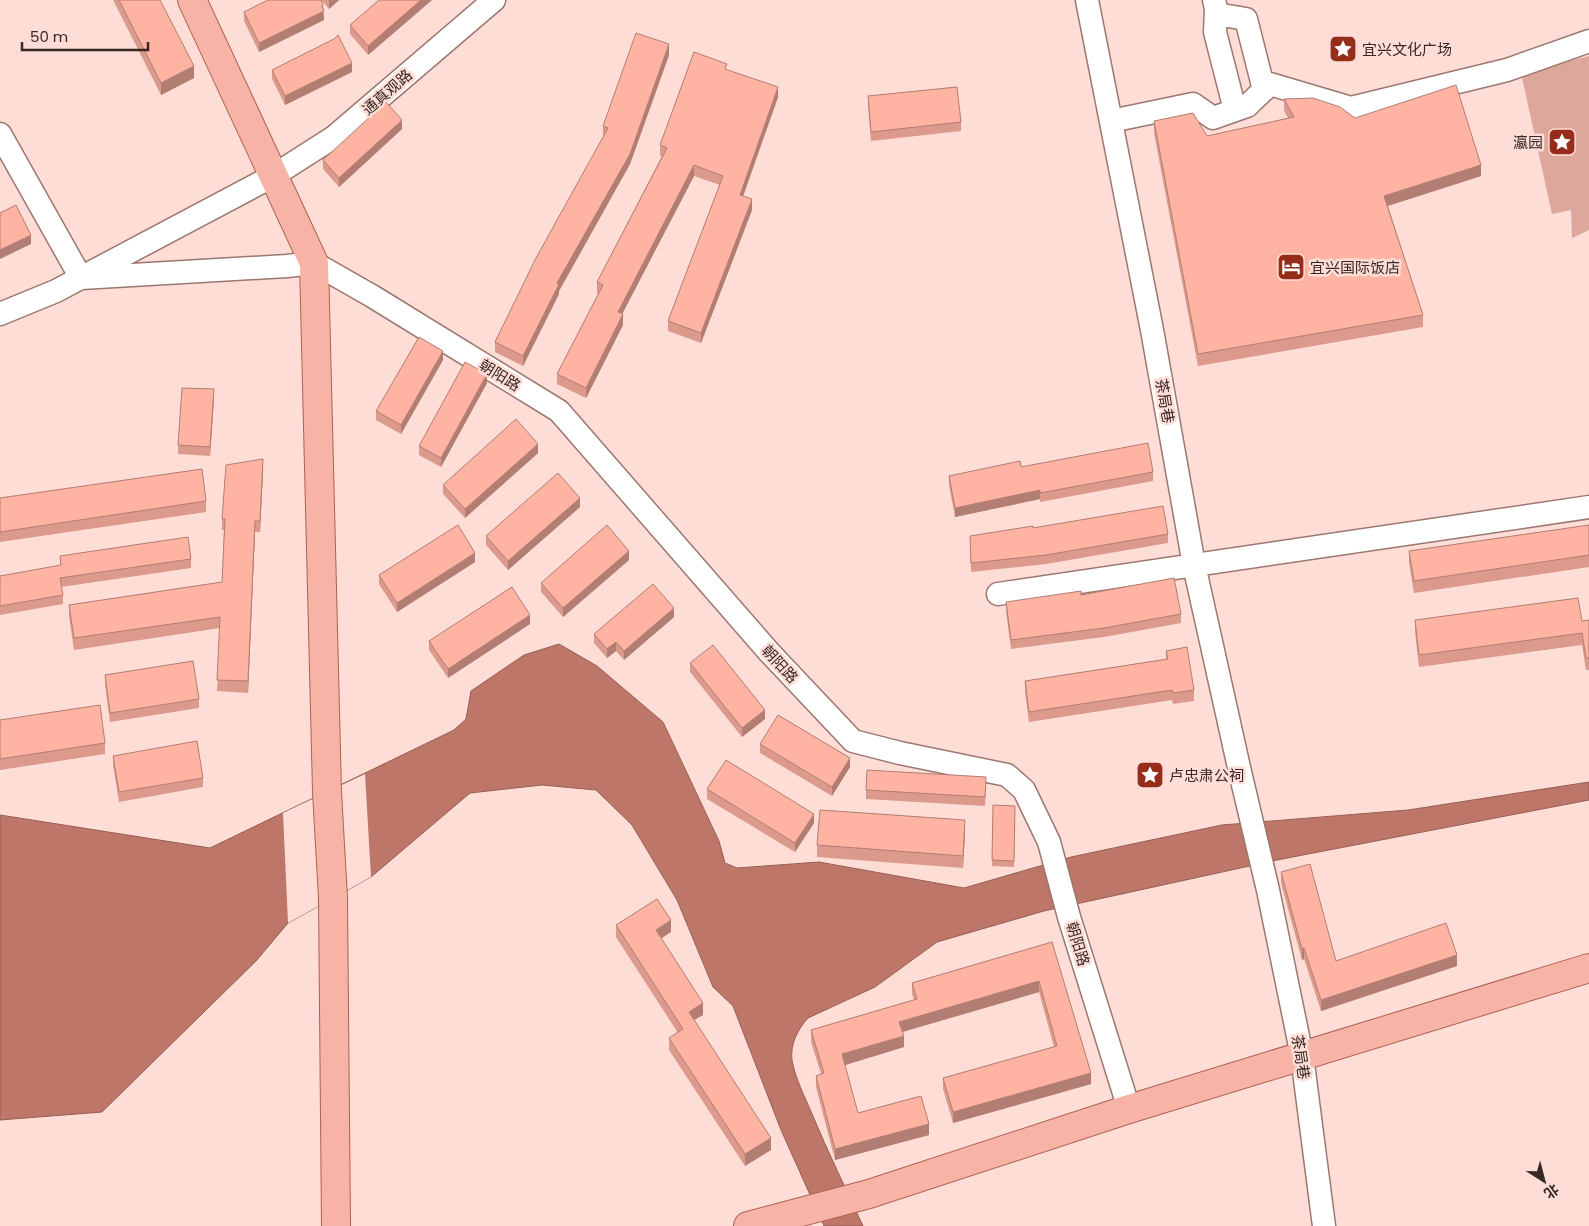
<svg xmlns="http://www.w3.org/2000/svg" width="1589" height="1226" font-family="Poppins,'Noto Sans SC',sans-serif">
  <rect width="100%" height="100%" fill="#feddd6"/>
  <path fill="#dea79b" d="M1589,56V230L1572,238L1571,210L1552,214L1521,73Z"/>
  <path fill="#bd7668" stroke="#955f54" d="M559,644L597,666L663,722L719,841L725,863L737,868L819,862L964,888L1071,857L1222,825L1408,810L1589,782V800L1277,860L1044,911L937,942L875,987L808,1018C798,1029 790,1044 792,1060C795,1078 805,1097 812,1114C828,1152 846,1189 863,1226H824L781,1130L733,1006L713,987L677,900L632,825L596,790L542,785L470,793L371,877L288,923L256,961L102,1112L0,1120V815L210,848L454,730L466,719L471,691L524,655Z"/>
  <path fill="#feddd6" d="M365,774L371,877L288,923L283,813Z"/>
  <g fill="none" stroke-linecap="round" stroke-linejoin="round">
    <defs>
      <path id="minor" d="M1087,0L1152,330L1194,565L1240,772L1268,890L1302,1056L1324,1226
        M1214,0L1216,9L1215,32L1235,110
        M1216,14L1246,19L1264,90
        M1111,121L1193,104L1213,118L1247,106L1270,84L1351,108L1507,70L1589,41
        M0,134L81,278L287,266L314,263L372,296L559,411L769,652L853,741L900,753L1007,775L1024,790L1049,842L1069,917L1129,1109
        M0,314L56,291L273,176L334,137L494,0
        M998,594L1589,507"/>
      <path id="major" d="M192,0L314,263L327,792L333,898L336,1226
        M748,1226L869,1194L1129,1109L1589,968"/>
    </defs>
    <use href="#minor" stroke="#9b776f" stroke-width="25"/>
    <use href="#major" stroke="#af6152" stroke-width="30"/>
    <use href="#minor" stroke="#fff" stroke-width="22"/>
    <use href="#major" stroke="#f6b3a6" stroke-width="28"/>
  </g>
  <path fill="#db9a8c" d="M113,0H160L194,78L161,95Z
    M268,0H339L329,9L322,1L323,9L324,20L259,52L244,21V12Z
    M379,0H432L368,55L350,34V25Z
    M334,39L352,72L285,105L272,79V70Z
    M669,55L630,164L559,291V294L523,366L495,352V342L604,137L603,136V126Z
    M727,70L778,97L743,196L752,210L701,343L668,331V321L720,185L694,176L622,314L623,325L586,398L557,384V374L599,294L597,293V282L662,156H660V145Z
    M868,96L961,122V131L871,141L868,105Z
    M1284,99L1355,118L1481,176L1388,206L1423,315V327L1198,366L1154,133V121L1207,136L1288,118L1284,111Z
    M402,129L339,187L323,169V160Z
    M443,360L401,434L376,420V411Z
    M487,383L441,467L419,455V446Z
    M214,398L210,456L178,454V445Z
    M538,453L465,518L443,494V485Z
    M1021,467L1153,472V481L1040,502V499L955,517L949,485V476Z
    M263,471L260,532H255L248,693L217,691L220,628L74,650L69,616V605L222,582L224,530H222V519Z
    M0,498L206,501V512L0,542Z
    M580,507L508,570L486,545V536Z
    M1589,525V567L1414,593L1409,563V551Z
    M1033,528L1168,534V543L1046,564L971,572L970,536Z
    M60,556L191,559V568L61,587L63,595V604L0,615V576L60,566Z
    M629,560L563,617L541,592V583Z
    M475,562L397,612L379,584V575Z
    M1006,602L1181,614V623L1104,637L1011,649L1006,611Z
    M674,617L624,660L616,651L607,658L594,643V634Z
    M1415,620L1582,621L1589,620V670H1586L1582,645L1419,667L1415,632Z
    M530,624L448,678L429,650V641Z
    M1166,651L1194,690V701L1173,704L1172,700L1029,722L1025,692V681L1166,659Z
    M690,663L765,719L742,737L690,672Z
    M105,675L199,699V708L110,722L105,684Z
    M0,720L105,743V754L0,770Z
    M760,744L850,767L832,796L760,753Z
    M113,756L203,778V787L119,802L113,765Z
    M986,786L985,806L866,799V790Z
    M707,789L814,823L795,852L707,799Z
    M993,805L1015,806L1014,867L992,866Z
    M965,832L963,868L817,857V845Z
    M1281,872L1336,961L1457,966L1321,1011L1304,959L1302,960L1281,883Z
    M616,925L671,932L661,938L703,1015L694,1020L771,1150L745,1166L669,1050V1038L678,1033L616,937Z
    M1052,942L1091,1084L953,1123L943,1089V1078L1054,1047L1039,992L902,1032L904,1047L845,1065L858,1113L929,1135L835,1160L816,1087V1076L821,1074L811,1042V1030L914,1000L912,994V983Z"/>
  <path fill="#b27d72" d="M329,0H339L329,9Z
    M421,0H432L368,55V46Z
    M323,5L324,20L259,52V43Z
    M669,44V55L630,164L559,291V294L523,366V356Z
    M352,63V72L285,105V96Z
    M194,66V78L161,95V83Z
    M778,87V97L740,205V195Z
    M402,120V129L339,187V178Z
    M694,165V176L618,322V312Z
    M1481,165V176L1384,207V196Z
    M752,199V210L701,343V333Z
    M31,235V244L0,259V250Z
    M623,314V325L586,398V388Z
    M443,351V360L401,434V425Z
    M487,374V383L441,467V458Z
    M214,389V398L210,456V447Z
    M538,444V453L465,518V509Z
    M263,459V471L260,532V521Z
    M1040,490V499L955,517V508Z
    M580,498V507L508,570V561Z
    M255,521V532L248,693V681Z
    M629,551V560L563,617V608Z
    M475,553V562L397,612V603Z
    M674,608V617L624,660V651Z
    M530,615V624L448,678V669Z
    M616,642V651L607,658V649Z
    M765,710V719L742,737V728Z
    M850,758V767L832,796V787Z
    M814,814V823L795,852V843Z
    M965,820V832L963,868V856Z
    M671,920V932L656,942V930Z
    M1304,948V959L1302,960V949Z
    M1457,955V966L1321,1011V1000Z
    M1039,981V992L899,1033V1022Z
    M703,1003V1015L689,1023V1012Z
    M904,1036V1047L842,1066V1054Z
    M1091,1073V1084L953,1123V1112Z
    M929,1124V1135L835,1160V1149Z
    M771,1138V1150L745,1166V1154Z"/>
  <path fill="#ffb3a3" stroke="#b27d72" d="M119,0H160L194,66L161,83Z
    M268,0H321L323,5L322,6L324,11L259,43L244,12Z
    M379,0H421L368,46L350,25Z
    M636,33L669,44L630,154L557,283L559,284L523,356L495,342L536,258L608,128L603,126Z
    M338,35L352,63L285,96L272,70L334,39Z
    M694,52L727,64L725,69L778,87L740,195L752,199L701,333L668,321L723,176L694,165L618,312L623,314L586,388L557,374L603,285L597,282L667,148L660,145Z
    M1456,85L1481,165L1384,196L1423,315L1198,354L1154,121L1193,113L1207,136L1294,117L1284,99L1313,98L1340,107L1355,118Z
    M957,87L961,122L871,132L868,96Z
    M386,102L402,120L339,178L323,160Z
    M16,205L31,235L0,250V213Z
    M419,337L443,351L401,425L376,411Z
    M465,362L487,374L441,458L419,446Z
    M182,388L214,389L210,447L178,445Z
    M516,419L538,444L465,509L443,485Z
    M1148,443L1153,472L1040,493V490L955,508L949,476L1020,461L1021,467Z
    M263,459L260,521H255L248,681L217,680L220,617L74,638L69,605L222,582L225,519H222L226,465Z
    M202,469L206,501L0,532V498Z
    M558,473L580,498L508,561L486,536Z
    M1163,506L1168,534L1046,555L971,563L970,536L1033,526V528Z
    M458,525L475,553L397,603L379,575Z
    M607,525L629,551L563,608L541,583Z
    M1589,525V555L1414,581L1409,551Z
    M188,537L191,559L60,578L63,595L0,606V576L61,565L60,556Z
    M1174,578L1181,614L1104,628L1011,640L1006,602L1081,591V595Z
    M653,584L674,608L624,651L616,642L607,649L594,634Z
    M512,587L530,615L448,669L429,641Z
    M1578,598L1582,621L1589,620V658H1586L1582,633L1419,655L1415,620Z
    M713,645L765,710L742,728L690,663Z
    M1187,647L1194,690L1173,693L1172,690L1029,712L1025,681L1168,659L1166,651Z
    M193,661L199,699L110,713L105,675Z
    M100,705L105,743L0,759V720Z
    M778,715L850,758L832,787L760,744Z
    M197,741L203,778L119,792L113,756Z
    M726,760L814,814L795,843L707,789Z
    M867,770L986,777L985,797L866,790Z
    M993,805L1015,806L1014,861L992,860Z
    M820,810L965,820L963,856L817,845Z
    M1310,864L1336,961L1446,923L1457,955L1321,1000L1304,948L1302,949L1281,872Z
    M657,899L671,920L656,930L703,1003L689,1012L771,1138L745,1154L669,1038L683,1029L616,925Z
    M1052,942L1091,1073L953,1112L943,1078L1057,1046L1039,981L899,1022L904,1036L842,1054L858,1113L921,1096L929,1124L835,1149L816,1076L824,1073L811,1030L917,999L912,983Z"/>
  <defs>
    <symbol id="sight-square" viewBox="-11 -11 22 22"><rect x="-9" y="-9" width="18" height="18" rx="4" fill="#962d1a" stroke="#feddd6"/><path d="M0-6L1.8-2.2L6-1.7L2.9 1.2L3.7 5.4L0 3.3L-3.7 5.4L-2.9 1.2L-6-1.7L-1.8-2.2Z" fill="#fff"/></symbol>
    <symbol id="hotel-square" viewBox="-11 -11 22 22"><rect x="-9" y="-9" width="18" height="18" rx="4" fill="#962d1a" stroke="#feddd6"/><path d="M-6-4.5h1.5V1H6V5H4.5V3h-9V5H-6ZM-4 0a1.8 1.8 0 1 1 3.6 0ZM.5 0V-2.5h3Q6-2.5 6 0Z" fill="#fff"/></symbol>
  </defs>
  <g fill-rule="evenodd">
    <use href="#sight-square" x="1327" y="33" width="32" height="32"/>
    <use href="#sight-square" x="1546" y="126" width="32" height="32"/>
    <use href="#hotel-square" x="1275" y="251" width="32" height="32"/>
    <use href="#sight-square" x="1134" y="759" width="32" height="32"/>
  </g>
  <g text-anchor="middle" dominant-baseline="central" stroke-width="5" stroke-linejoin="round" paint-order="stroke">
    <g font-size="15" fill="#372825" stroke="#feddd6" text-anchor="start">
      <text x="1362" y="49">宜兴文化广场</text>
      <text x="1543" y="142" text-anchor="end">瀛园</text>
      <text x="1310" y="267">宜兴国际饭店</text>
      <text x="1169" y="775">卢忠肃公祠</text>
    </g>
    <g font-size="15" fill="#372825" stroke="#feddd6">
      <text transform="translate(387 92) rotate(-41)">通真观路</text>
      <text transform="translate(500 375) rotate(32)">朝阳路</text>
      <text transform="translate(1165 401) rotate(80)">茶局巷</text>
      <text transform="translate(780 664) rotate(47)">朝阳路</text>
      <text transform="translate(1078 944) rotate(73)">朝阳路</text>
      <text transform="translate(1301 1057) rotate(81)">茶局巷</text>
    </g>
  </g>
  <g transform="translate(1544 1181) rotate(144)" stroke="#feddd6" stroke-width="4" paint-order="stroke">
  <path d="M0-4L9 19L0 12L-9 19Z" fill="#372825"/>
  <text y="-8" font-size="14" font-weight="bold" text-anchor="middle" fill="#372825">北</text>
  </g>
  <path d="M22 42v8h126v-8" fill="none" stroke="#372825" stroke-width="2.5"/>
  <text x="30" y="42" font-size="15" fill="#372825" stroke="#feddd6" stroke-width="4" paint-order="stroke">50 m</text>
</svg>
